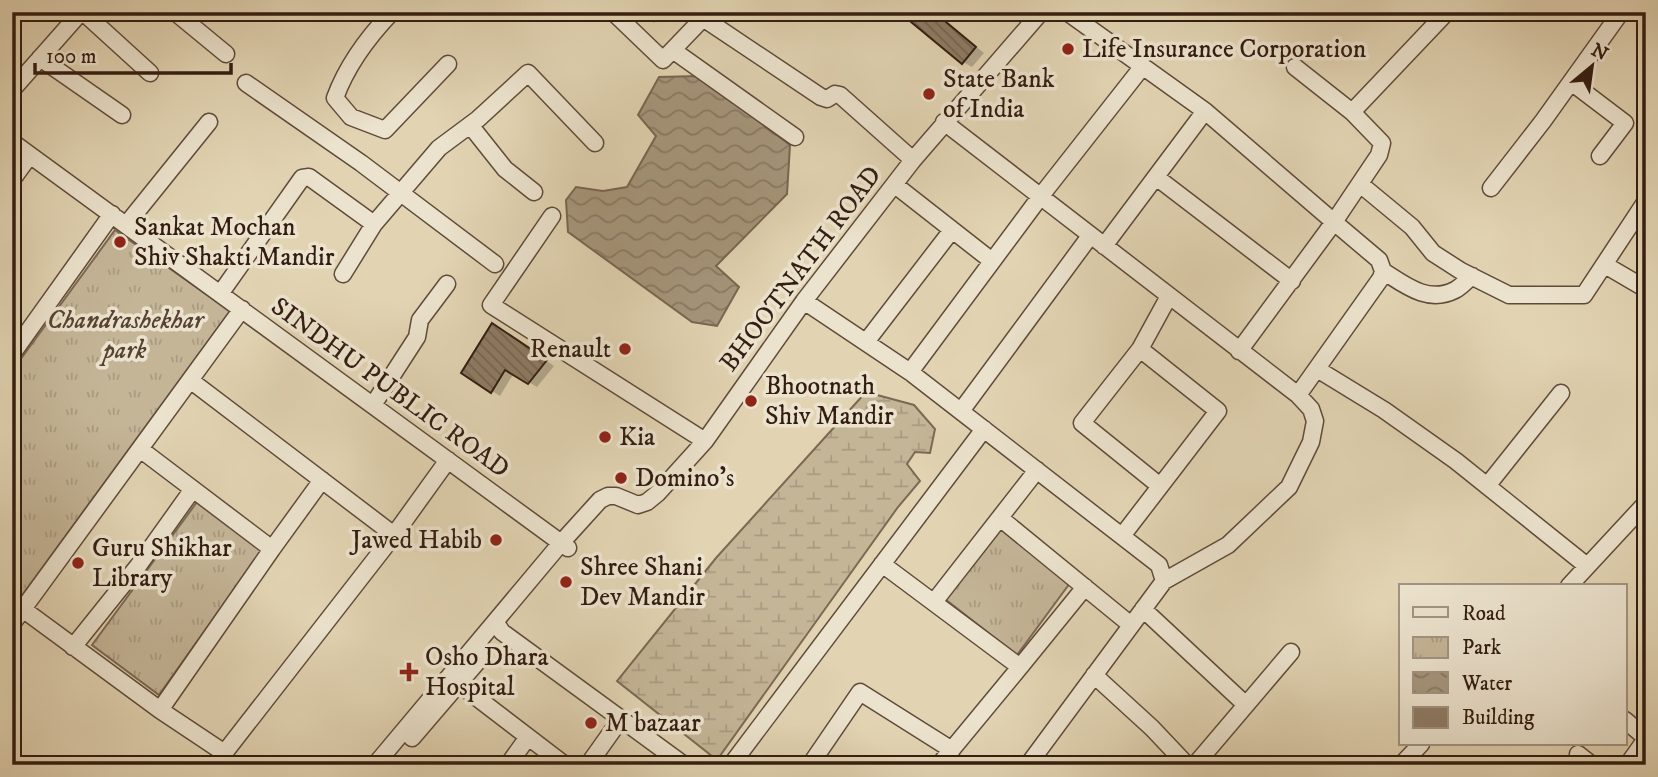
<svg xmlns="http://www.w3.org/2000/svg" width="1658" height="777" font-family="'IM FELL DW Pica',serif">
  <defs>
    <pattern id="wetland-marsh" width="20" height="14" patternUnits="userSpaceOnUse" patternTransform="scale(1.75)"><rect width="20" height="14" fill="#c4b597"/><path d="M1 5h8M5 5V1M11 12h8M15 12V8" fill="none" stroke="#a99b81"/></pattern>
    <pattern id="park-tufts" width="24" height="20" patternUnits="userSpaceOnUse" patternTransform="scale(1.75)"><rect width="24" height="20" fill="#c4b597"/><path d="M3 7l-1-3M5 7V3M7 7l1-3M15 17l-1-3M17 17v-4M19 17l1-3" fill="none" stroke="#a99b81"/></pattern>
    <pattern id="water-waves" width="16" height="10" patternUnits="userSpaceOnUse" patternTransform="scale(1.75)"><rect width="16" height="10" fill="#a6967c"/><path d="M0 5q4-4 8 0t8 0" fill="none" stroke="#887a64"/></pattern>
    <pattern id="building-back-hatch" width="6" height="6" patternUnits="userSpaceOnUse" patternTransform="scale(1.75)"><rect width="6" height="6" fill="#8e7c65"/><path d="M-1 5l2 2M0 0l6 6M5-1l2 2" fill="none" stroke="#756552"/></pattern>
  </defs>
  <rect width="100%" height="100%" fill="#e2d4b3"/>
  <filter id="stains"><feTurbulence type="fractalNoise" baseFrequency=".00286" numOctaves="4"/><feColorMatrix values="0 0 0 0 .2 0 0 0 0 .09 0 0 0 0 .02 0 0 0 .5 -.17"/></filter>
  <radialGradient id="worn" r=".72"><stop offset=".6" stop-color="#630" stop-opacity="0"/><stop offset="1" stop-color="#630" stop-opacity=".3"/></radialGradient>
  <path fill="url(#wetland-marsh)" stroke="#7c6954" stroke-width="2" d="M866,392L914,405L935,429L930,453L915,452L907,464L920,481L898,507L717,760L617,681L716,558Z"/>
  <path fill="url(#park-tufts)" stroke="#7c6954" stroke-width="2" d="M115,230L230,311L12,609V371Z
    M197,502L262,550L159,695L92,645Z
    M1002,527L1070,583L1017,655L945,599Z"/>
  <path fill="url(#water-waves)" stroke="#786651" stroke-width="2" d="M699,76L790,145L787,194L716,266L739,287L717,326L692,322L568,232L566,200L576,187L603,191L627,187L656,136L638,115L659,77Z"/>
  <path fill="#0003" d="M638,12H662L654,23Z
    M934,12L984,53L972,67L963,62Z
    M501,330L554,366L537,387L514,373L500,396L463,373Z"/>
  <path fill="url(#building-back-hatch)" stroke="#331d11" stroke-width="2" d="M899,12H934L976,47L962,64Z
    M492,323L547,360L528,384L505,370L491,393L461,373Z"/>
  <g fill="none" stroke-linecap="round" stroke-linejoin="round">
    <defs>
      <path id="minor" d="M83,12L150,73
        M175,12L226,54
        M392,12C367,38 347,65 335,98L351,117L385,130L448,64
        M613,12L663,60L709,12
        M1067,12L1205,111L1104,246
        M703,18L821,97L827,99L835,94L840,95L913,160
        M674,51L795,137
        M40,58L122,115
        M1295,67L1352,112L1382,143L1379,155L1334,222L1379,260L1383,271L1381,278L1298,395
        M1571,82L1625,123L1600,156
        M246,83L361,163L495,264
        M12,90L81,12
        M1205,111L1334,222L1239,351
        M1352,112L1447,12
        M944,122L1298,395L1311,409L1315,421L1311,442L1289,487L1228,545L1164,581
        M470,125L505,169L534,192
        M12,142L568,548
        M1156,177L1292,281
        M12,180L30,155
        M1360,184L1412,227L1433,253L1461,271L1509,295H1584L1646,201
        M895,185L992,261
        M1491,188L1543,121L1621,12
        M552,216L491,305L705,441
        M126,225L209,122
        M1605,265L1646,289
        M1383,271C1405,285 1428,304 1455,290C1461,287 1466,281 1472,276
        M343,274L374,224L439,148L478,119L528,73L595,143
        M220,294L302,178L309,177L374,224
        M804,301L910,372L1159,565L1164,581L1028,765
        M866,342L952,230
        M1140,349L1082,423L1160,486
        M12,354L112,214
        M1317,369L1384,410L1456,461L1587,566
        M910,372L1040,197L1143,66
        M190,380L394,535
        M373,405L417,337L420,320L447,284
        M961,411L1090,236
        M1487,486L1561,393
        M1000,518L1131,625
        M1122,536L1218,411L1140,349L1169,296
        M272,549L322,480
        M882,564L1020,667L939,765
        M1569,586L1646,503
        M934,602L1037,470
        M1143,609L1246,705
        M24,610L160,710L272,549L140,449
        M496,623L502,632L684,765
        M12,624L242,309
        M73,647L138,566L193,489
        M1020,667L1085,587
        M1094,675L1152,728L1187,765
        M459,684L565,765
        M160,710L223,752
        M1625,720L1646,738
        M412,738L484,654
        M1578,754L1592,765
        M1631,760L1646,739
        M12,763L14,765
        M215,765L394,535L448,460
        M375,765L561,543L600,500L608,496H616L638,505L647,502L658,493L705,441L804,301L913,160L1041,12
        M508,765L528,737
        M588,765L620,720
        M731,765L984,429
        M810,765L860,692L952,750
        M1195,765L1291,652
        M1401,765L1421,744"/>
    </defs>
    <use href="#minor" stroke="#5f4b3a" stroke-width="19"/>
    <use href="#minor" stroke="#ece3ce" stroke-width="16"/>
  </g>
  <g fill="#8f2418" stroke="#ece3ce" stroke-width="2.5">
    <circle cx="1068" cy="49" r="7"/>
    <circle cx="929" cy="94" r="7"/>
    <circle cx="120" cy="242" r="7"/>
    <circle cx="625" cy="349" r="7"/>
    <circle cx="751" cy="401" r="7"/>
    <circle cx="605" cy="437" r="7"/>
    <circle cx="621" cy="478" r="7"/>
    <circle cx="496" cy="540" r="7"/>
    <circle cx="78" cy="563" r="7"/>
    <circle cx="566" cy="582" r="7"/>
    <path d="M405.5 661.5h7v7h7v7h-7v7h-7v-7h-7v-7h7z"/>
    <circle cx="591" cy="723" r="7"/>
  </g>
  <g text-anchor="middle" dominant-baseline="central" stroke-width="7" stroke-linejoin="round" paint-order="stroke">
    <g font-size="26" fill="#331d11" stroke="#ece3ce" text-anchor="start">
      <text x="1082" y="49">Life Insurance Corporation</text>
      <text x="943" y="79">State Bank<tspan x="943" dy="30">of India</tspan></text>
      <text x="134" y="227">Sankat Mochan<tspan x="134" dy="30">Shiv Shakti Mandir</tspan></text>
      <text x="611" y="349" text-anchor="end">Renault</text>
      <text x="765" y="386">Bhootnath<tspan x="765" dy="30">Shiv Mandir</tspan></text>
      <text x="619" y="437">Kia</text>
      <text x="635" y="478">Domino's</text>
      <text x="482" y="540" text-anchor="end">Jawed Habib</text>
      <text x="92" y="548">Guru Shikhar<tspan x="92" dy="30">Library</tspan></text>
      <text x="580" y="567">Shree Shani<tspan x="580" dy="30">Dev Mandir</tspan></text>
      <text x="425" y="657">Osho Dhara<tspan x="425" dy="30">Hospital</tspan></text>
      <text x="605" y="723">M bazaar</text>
    </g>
    <g font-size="26" fill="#331d11" stroke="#ece3ce">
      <text transform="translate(801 269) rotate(-53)">BHOOTNATH ROAD</text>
      <text transform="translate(390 388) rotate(36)">SINDHU PUBLIC ROAD</text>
    </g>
    <g font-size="26" font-style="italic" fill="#574332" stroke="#ece3ce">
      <text x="125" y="320">Chandrashekhar<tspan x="125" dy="30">park</tspan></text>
    </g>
  </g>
  <rect width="1658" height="777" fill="none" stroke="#e2d4b3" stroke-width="42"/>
  <rect x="14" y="14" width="1630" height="749" fill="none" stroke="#331d11" stroke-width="3.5"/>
  <rect x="21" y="21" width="1616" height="735" fill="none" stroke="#331d11" stroke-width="2"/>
  <rect x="1399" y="584" width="228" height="161" fill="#ece3ce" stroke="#a29482" stroke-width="2"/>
  <rect x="1413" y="607" width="35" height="10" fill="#ece3ce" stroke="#a29482" stroke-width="2"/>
  <text x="1462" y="620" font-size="21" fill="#331d11">Road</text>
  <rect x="1413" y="637" width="35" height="21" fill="url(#park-tufts)" stroke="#a29482" stroke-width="2"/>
  <text x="1462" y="654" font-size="21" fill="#331d11">Park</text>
  <rect x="1413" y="672" width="35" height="21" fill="url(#water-waves)" stroke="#a29482" stroke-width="2"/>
  <text x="1462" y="690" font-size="21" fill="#331d11">Water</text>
  <rect x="1413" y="707" width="35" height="21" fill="#8e7c65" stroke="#a29482" stroke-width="2"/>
  <text x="1462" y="724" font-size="21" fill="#331d11">Building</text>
  <g transform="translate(1592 66) rotate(29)" stroke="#ece3ce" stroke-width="5" paint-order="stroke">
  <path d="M0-5L12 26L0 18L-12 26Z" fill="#331d11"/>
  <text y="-10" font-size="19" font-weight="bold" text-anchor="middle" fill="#331d11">N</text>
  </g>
  <path d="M35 63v10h196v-10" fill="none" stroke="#331d11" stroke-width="3.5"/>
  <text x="46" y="63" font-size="21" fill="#331d11" stroke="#ece3ce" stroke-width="5" paint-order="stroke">100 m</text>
  <rect width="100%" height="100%" filter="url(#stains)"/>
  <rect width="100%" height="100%" fill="url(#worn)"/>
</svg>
